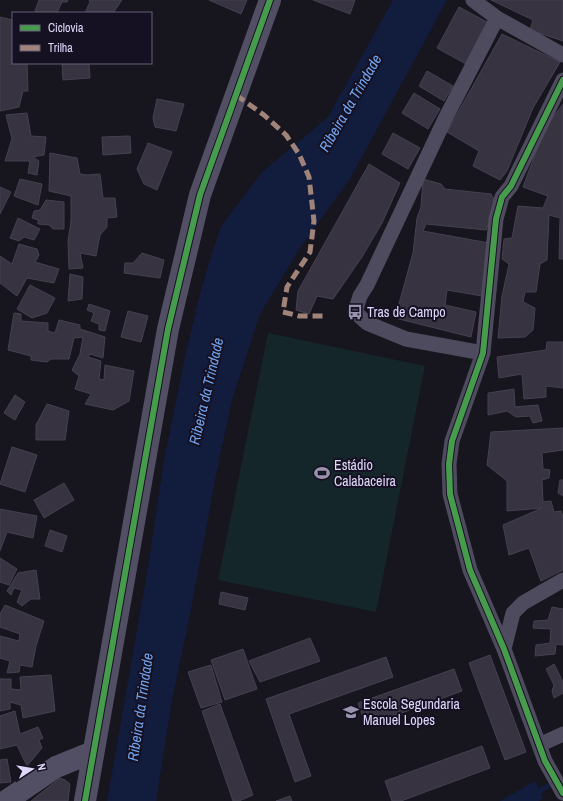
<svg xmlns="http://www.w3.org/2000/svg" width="563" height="801" font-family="'Archivo Narrow',sans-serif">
  <rect width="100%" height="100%" fill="#17151e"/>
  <path fill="#15262a" d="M268,333L425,366L376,612L218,580Z"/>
  <path fill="#121c3d" d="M393,0H447L350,179L300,248L260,314L232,400L217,470L190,615L173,695L156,801H107L148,567L164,460L186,352L202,286L220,228L262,172L328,117Z
    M535,781L543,798L539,801H500Z"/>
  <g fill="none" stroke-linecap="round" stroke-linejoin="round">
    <path stroke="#121c3d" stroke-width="5" d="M534,794L555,782"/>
  </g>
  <path fill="#373340" stroke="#454151" d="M39,0H68L67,2H62L57,13H40L35,11Z
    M89,0H122L113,13H85L90,2Z
    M209,0H247L241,14Z
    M313,0H355L350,14Z
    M491,0H563V41L530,30L533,20Z
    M459,7L489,23L466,64L437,48Z
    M0,17L13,20V63H27L28,91H23L19,107L0,111Z
    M502,34L560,62L533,108L507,171L500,180L473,166L479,151L447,132Z
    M62,63H89L90,78L63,80Z
    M427,71L453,86L444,101L419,86Z
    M414,93L440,109L428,129L402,113Z
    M157,99L184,104L176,131L155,127L153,118Z
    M563,104V259H559L560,218L549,215L547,260L540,264L536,292H525L523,302L535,308L533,330L525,337L498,338L502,296L509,264L502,259L504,239L512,238L518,206L543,208L548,196L523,187L540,141L551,120Z
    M27,113L31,136L46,137L44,155L33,157L39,161L37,175L28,173L30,161H5L12,139L6,115Z
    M393,133L420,148L408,169L382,154Z
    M130,136L131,153L103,155L102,137Z
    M148,143L172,152L157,190L144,184L137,169Z
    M50,153L77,158L80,174L87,175L100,174L103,198H115L117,217L107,218V227L100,235L96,256L80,253L83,268L69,269L68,241L71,221V196L49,191Z
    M369,164L400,183L382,223L362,257L333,299L317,296L309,314L296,310L298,291Z
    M20,179L42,184L38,205L14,196Z
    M423,179L441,184L445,189L491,194L496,203L486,230L426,224L423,231L489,243L482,296L447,290L445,305L476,312L471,337L395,318L413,253L417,218L421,207Z
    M0,187L11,192L0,214Z
    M46,200L64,202V229H53L49,225L38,224V220L32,218L34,211L40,210Z
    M18,218L40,229L34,240L24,237L19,241L10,238Z
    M19,244L37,249L39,255L35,262L59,269L54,283L27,278L17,296L0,283V256L12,264Z
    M142,253L164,260L160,278L124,273L125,263H133Z
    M70,274L83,277L82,299L68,301Z
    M30,285L55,298L47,313L32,318L17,309Z
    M89,304L110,311L105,331L99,330V324L91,321L94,313L87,310Z
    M128,311L148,316L141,342L121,337Z
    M14,313L21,314V321L48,323V331L55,333L59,320L80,325V329L105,337L103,358L90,354L88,357L101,361L99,379L104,380L105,365L134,371L129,401L113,410L85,404L91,394L75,389L79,376L72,370L80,354L83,337L74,338L69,359H51L47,362L31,360V356L8,350Z
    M547,342H563V388L546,386V397L524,399L522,374L499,378L497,357L546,350Z
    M514,389L515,407L538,405L542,421L533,423L530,416L516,417L507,411L488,415V393Z
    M15,395L25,402L15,420L4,413Z
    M47,404L69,411L65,440H36V425Z
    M563,428V450L542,453L543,469L550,470L549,478L542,480L543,502L551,501L554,512L561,511L563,516V570L541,581L529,548L509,555L503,525L542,508L507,511V481L487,465L491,432Z
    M12,447L37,455L25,492L0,484Z
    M560,480H563V496L558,493Z
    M64,483L74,500L44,518L34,500Z
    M0,509L37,516L33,538L7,532L0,551Z
    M50,530L67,536L62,552L45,546Z
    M0,558L17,569L9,585L0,582Z
    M36,570L40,599H31L22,606L17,602L22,590L14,588L11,595L7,591L18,573Z
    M221,592L248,598L245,610L219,604Z
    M5,605L44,621L36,646L32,667L20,665L19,672L7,673L10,661L0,658V636L19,641L20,634L0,627V614Z
    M552,607L563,609V645L556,644L555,654L535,656L536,645L550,643L551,629L533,628L534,621L548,620Z
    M310,638L320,661L260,682L249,661Z
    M243,649L257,689L225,700L211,660Z
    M490,655L526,752L505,760L469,663Z
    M386,657L393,677L289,714L311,776L295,782L266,699Z
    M554,664L563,682V693L554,698L552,691L554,685L546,669Z
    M211,665L222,702L201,708L188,672Z
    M454,669L462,691L366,726L358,703Z
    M51,675L55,711L23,718L21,705L10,702V709L0,711V679H11V689L21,690L20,677Z
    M220,704L253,795L239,801H233L202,711Z
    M15,711L20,734L38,727L43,738L39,740L42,748L27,766L17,745L0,749V716Z
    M482,746L490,768L401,801H392L385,781Z
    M7,759L11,782L0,783V760Z
    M60,778L65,780L70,784L68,801H31Z
    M290,796L292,801H276Z"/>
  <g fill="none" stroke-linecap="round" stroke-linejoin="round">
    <path stroke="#4e4b5e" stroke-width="15" d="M473,0L497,18L563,55
      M563,80L511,186L502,197L496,219L483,353L452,441L449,464L450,494L470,570L504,649L545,761L563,793
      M483,353L406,339L367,323L355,312L360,296L367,285L445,119L497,18
      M504,649L513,613L523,603L563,580
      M539,745L563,734"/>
    <path stroke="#524e64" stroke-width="22" d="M6,801L56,767L93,752
      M85,801L168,329L200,195L270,0"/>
    <path stroke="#a18479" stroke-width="5" stroke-dasharray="10 5" stroke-linecap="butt" d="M236,95L264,115L286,135L299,154L309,177L314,221L310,252L287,287L283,312L299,316H324"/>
    <defs>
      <path id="cycleway" d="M563,80L511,186L502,197L496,219L483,353L452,441L449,464L450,494L470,570L504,649L545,761L563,793
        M85,801L168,329L200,195L270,0"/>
    </defs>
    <use href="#cycleway" stroke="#161122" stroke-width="8"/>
    <use href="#cycleway" stroke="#469c4c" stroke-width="6"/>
  </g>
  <defs>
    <symbol id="bus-bare" viewBox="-9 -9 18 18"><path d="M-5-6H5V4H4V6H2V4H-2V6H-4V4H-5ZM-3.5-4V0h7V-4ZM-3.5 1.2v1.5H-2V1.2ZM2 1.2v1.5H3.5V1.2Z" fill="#9a93ad" stroke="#161122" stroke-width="2.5" paint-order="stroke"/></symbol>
    <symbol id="stadium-bare" viewBox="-9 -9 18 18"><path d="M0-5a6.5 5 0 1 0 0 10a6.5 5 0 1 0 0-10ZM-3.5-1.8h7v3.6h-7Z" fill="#9a93ad" stroke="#161122" stroke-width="2.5" paint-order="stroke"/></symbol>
    <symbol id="school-bare" viewBox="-9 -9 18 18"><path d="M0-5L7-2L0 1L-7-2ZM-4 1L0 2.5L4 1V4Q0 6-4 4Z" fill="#9a93ad" stroke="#161122" stroke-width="2.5" paint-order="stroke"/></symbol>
  </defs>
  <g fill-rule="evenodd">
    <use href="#bus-bare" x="344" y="301" width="22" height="22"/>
    <use href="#stadium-bare" x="311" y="462" width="22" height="22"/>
    <use href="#school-bare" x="340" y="701" width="22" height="22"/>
  </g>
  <g text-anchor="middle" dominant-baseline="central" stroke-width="4" stroke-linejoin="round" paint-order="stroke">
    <g font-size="14" fill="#e0d7fa" stroke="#161122" text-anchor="start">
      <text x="367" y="312">Tras de Campo</text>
      <text x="334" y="465">Estádio<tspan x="334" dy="16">Calabaceira</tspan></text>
      <text x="363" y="704">Escola Segundaria<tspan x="363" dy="16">Manuel Lopes</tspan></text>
    </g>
    <g font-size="15" font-style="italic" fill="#71a3ee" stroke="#161122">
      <text transform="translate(350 103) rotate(-60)">Ribeira da Trindade</text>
      <text transform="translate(206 391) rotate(-77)">Ribeira da Trindade</text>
      <text transform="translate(140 707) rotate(-82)">Ribeira da Trindade</text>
    </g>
  </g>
  <rect x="12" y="12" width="140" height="52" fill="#161122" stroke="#676078"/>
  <rect x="20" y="25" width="20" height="6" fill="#469c4c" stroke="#676078"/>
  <text x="48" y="32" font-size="12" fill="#e0d7fa">Ciclovia</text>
  <rect x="20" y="45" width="20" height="6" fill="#a18479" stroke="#676078"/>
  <text x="48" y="52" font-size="12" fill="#e0d7fa">Trilha</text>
  <g transform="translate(32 769) rotate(78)" stroke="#161122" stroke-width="3" paint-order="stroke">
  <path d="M0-3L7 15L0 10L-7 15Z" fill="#e0d7fa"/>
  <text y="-6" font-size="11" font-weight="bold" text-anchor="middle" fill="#e0d7fa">N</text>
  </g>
</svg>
